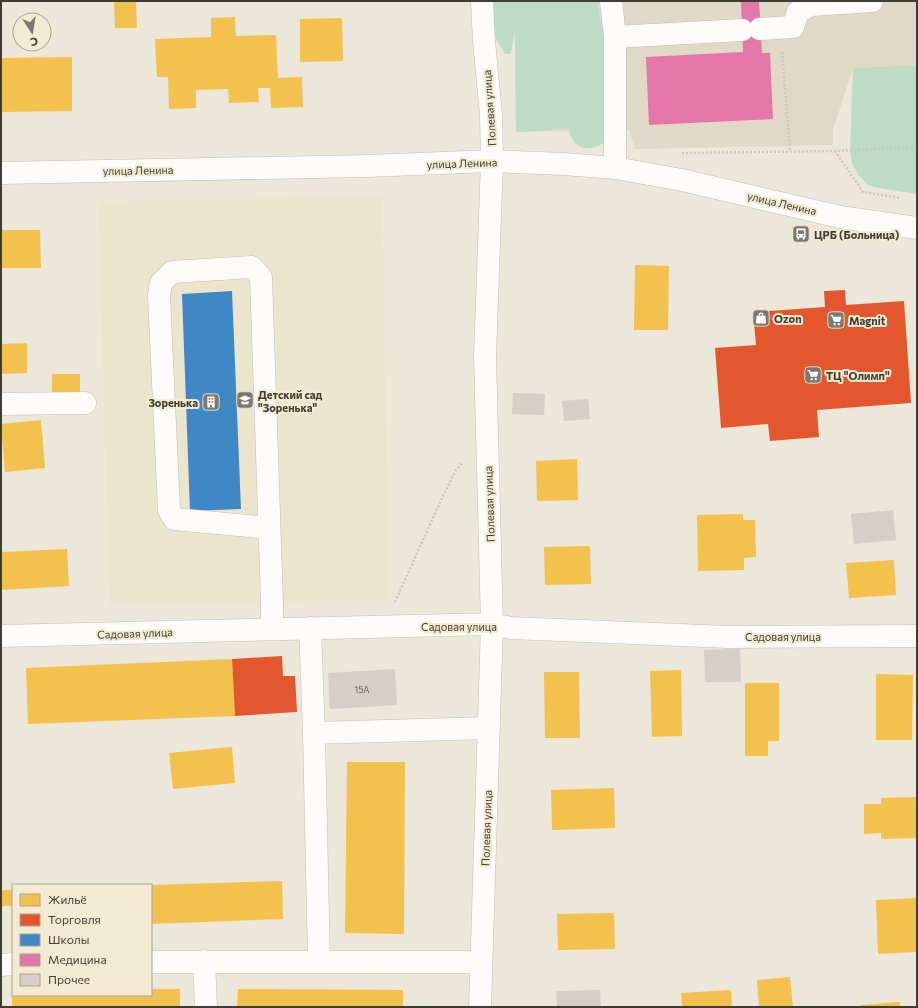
<svg xmlns="http://www.w3.org/2000/svg" width="918" height="1008" font-family="Commissioner,sans-serif">
  <rect width="100%" height="100%" fill="#ebe7d9"/>
  <path fill="#ece5cd" d="M382,196L389,599L110,606L98,202Z"/>
  <path fill="#e0d9c8" d="M515,1H917V65L853,68L833,130V145L635,149L629,130L516,132Z"/>
  <path fill="#bddcc6" d="M489,1H597L601,22L607,39L608,140C599,147 585,153 575,143C572,140 570,133 568,129L516,132L515,30L511,54H505L495,37L490,12Z
    M917,65V194L878,188L868,185L860,177L852,164L850,150L853,68Z"/>
  <path fill="#f2c14e" d="M114,1H136L137,28H115Z
    M235,17L236,36L276,35L278,78L302,77L303,107L271,108L270,88H258L259,102L229,103L228,89L196,90V108L169,109L168,77H157L155,39L211,37V18Z
    M342,18L343,61L300,62V19Z
    M72,57V111L2,112V58Z
    M1,230H40L41,268H1Z
    M635,265L669,266L668,330H634Z
    M27,343V373L1,374V344Z
    M52,374H80V393L52,392Z
    M41,420L45,468L5,472L1,424Z
    M577,459L578,500L537,501L536,461Z
    M743,514V520H755L756,557L744,558V570L698,571L697,515Z
    M590,546L591,584L545,585L544,547Z
    M67,549L69,586L1,590V552Z
    M894,560L896,595L849,598L846,563Z
    M232,659L235,716L28,724L26,668Z
    M681,670L682,736L652,737L650,671Z
    M544,672H579L580,738H545Z
    M876,674L913,675L912,740H876Z
    M745,683H779V741H768V756H745Z
    M232,747L235,783L173,789L169,753Z
    M347,762H405L404,934L345,933Z
    M614,788L615,828L552,830L551,790Z
    M917,797V838L881,839V833L864,834V804H881V798Z
    M282,881L283,919L151,924V885Z
    M1,890H13V906H1Z
    M917,898V952L878,954L876,900Z
    M614,913L615,949L558,950L557,914Z
    M790,977L793,1007H759L757,980Z
    M151,989H180V1007H12V995H151Z
    M238,989L403,990V1007H237Z
    M731,990L732,1007H682L681,993Z
    M900,1002V1007H861V1005Z"/>
  <path fill="#e4572e" d="M845,290L846,305L904,301L911,403L817,410L819,437L770,441L768,424L721,428L715,348L756,345L753,312L825,307L824,291Z
    M282,656L283,676H295L297,712L235,716L232,659Z"/>
  <path fill="#3f88c5" d="M232,291L241,509L190,511L182,294Z"/>
  <path fill="#e377a8" d="M741,1H759L762,53H770L773,119L649,125L646,57L743,52Z"/>
  <path fill="#d6cec7" d="M513,393L545,394L544,415L512,414Z
    M588,399L590,419L564,421L562,401Z
    M893,510L896,540L854,544L851,514Z
    M740,649L741,682H705L704,650Z
    M395,669L397,705L330,709L328,673Z
    M600,990L601,1007H557L556,991Z"/>
  <g fill="none" stroke-linecap="round" stroke-linejoin="round">
    <defs>
      <path id="minor" d="M611,1L615,37V168
        M760,29L793,27L798,12L811,5L872,1
        M615,37L742,30
        M1,173L367,166L492,161L564,164L615,168L682,180L840,217L917,228
        M1,404L85,403
        M269,528L174,519L169,510L159,296L161,283L172,272L252,267L261,277L272,602V629
        M310,628L314,733L319,962
        M1,636L492,624L511,628L728,637L917,636
        M314,733L489,728
        M204,961L206,1007
        M151,962H481
        M1,965L13,964
        M480,1007L492,624L485,356L492,161L491,115L484,41L482,1"/>
    </defs>
    <use href="#minor" stroke="#c0bdb2" stroke-width="23"/>
    <path stroke="#cac8c3" stroke-width="2.5" stroke-dasharray="2 2" stroke-linecap="butt" d="M782,52L790,151
      M835,151L863,192L900,198
      M682,153L835,151L917,147
      M395,602L441,500L456,470L462,463"/>
    <use href="#minor" stroke="#fcfbf9" stroke-width="22"/>
  </g>
  <defs>
    <symbol id="bus-square" viewBox="-11 -11 22 22"><rect x="-9" y="-9" width="18" height="18" rx="4" fill="#7b786d" stroke="#f2ebd2"/><path d="M-5-6H5V4H4V6H2V4H-2V6H-4V4H-5ZM-3.5-4V0h7V-4ZM-3.5 1.2v1.5H-2V1.2ZM2 1.2v1.5H3.5V1.2Z" fill="#fff"/></symbol>
    <symbol id="shop-square" viewBox="-11 -11 22 22"><rect x="-9" y="-9" width="18" height="18" rx="4" fill="#7b786d" stroke="#f2ebd2"/><path d="M-5-2.5h2.3a2.7 3.5 0 0 1 5.4 0H5L5.5 6h-11ZM-1.5-2.5h3a1.5 2.3 0 0 0-3 0Z" fill="#fff"/></symbol>
    <symbol id="supermarket-square" viewBox="-11 -11 22 22"><rect x="-9" y="-9" width="18" height="18" rx="4" fill="#7b786d" stroke="#f2ebd2"/><path d="M-6-5.5h2.5l.6 2H6L4.5 2H-2.5L-4.4-4H-6ZM-1.5 3.2a1.3 1.3 0 1 0 .1 0ZM3 3.2a1.3 1.3 0 1 0 .1 0Z" fill="#fff"/></symbol>
    <symbol id="school-square" viewBox="-11 -11 22 22"><rect x="-9" y="-9" width="18" height="18" rx="4" fill="#7b786d" stroke="#f2ebd2"/><path d="M0-5L7-2L0 1L-7-2ZM-4 1L0 2.5L4 1V4Q0 6-4 4Z" fill="#fff"/></symbol>
    <symbol id="building-square" viewBox="-11 -11 22 22"><rect x="-9" y="-9" width="18" height="18" rx="4" fill="#7b786d" stroke="#f2ebd2"/><path d="M-4-6H4V6H1V3H-1V6H-4ZM-2.5-4.3h1.7v1.8h-1.7ZM.8-4.3h1.7v1.8H.8ZM-2.5-1h1.7V.8h-1.7ZM.8-1h1.7V.8H.8Z" fill="#fff"/></symbol>
  </defs>
  <g fill-rule="evenodd">
    <use href="#bus-square" x="791" y="224" width="20" height="20"/>
    <use href="#shop-square" x="751" y="308" width="20" height="20"/>
    <use href="#supermarket-square" x="826" y="310" width="20" height="20"/>
    <use href="#supermarket-square" x="803" y="365" width="20" height="20"/>
    <use href="#school-square" x="235" y="390" width="20" height="20"/>
    <use href="#building-square" x="201" y="392" width="20" height="20"/>
  </g>
  <g text-anchor="middle" dominant-baseline="central" stroke-width="4" stroke-linejoin="round" paint-order="stroke">
    <g font-size="9" fill="#68645b">
      <text x="362" y="689">15А</text>
    </g>
    <g font-size="11" fill="#3f3d33" stroke="#f2ebd2">
      <text transform="translate(489 108) rotate(-94)">Полевая улица</text>
      <text transform="translate(462 163) rotate(-2)">улица Ленина</text>
      <text transform="translate(138 170) rotate(-1)">улица Ленина</text>
      <text transform="translate(782 203) rotate(13)">улица Ленина</text>
      <text transform="translate(489 504) rotate(-92)">Полевая улица</text>
      <text x="459" y="626">Садовая улица</text>
      <text transform="translate(135 633) rotate(-2)">Садовая улица</text>
      <text x="783" y="636">Садовая улица</text>
      <text transform="translate(486 828) rotate(-88)">Полевая улица</text>
    </g>
    <g font-size="11" font-weight="bold" fill="#3f3d33" stroke="#f2ebd2" text-anchor="start">
      <text x="814" y="234">ЦРБ (Больница)</text>
      <text x="774" y="318">Ozon</text>
      <text x="849" y="320">Magnit</text>
      <text x="826" y="375">ТЦ "Олимп"</text>
      <text x="258" y="394">Детский сад<tspan x="258" dy="13">"Зоренька"</tspan></text>
      <text x="198" y="402" text-anchor="end">Зоренька</text>
    </g>
  </g>
  <rect width="918" height="1008" fill="none" stroke="#3f3d33" stroke-width="4"/>
  <rect x="12" y="884" width="140" height="112" fill="#f2ebd2" stroke="#aaa592"/>
  <rect x="20" y="894" width="20" height="12" fill="#f2c14e" stroke="#aaa592"/>
  <text x="48" y="904" font-size="12" fill="#3f3d33">Жильё</text>
  <rect x="20" y="914" width="20" height="12" fill="#e4572e" stroke="#aaa592"/>
  <text x="48" y="924" font-size="12" fill="#3f3d33">Торговля</text>
  <rect x="20" y="934" width="20" height="12" fill="#3f88c5" stroke="#aaa592"/>
  <text x="48" y="944" font-size="12" fill="#3f3d33">Школы</text>
  <rect x="20" y="954" width="20" height="12" fill="#e377a8" stroke="#aaa592"/>
  <text x="48" y="964" font-size="12" fill="#3f3d33">Медицина</text>
  <rect x="20" y="974" width="20" height="12" fill="#d6cec7" stroke="#aaa592"/>
  <text x="48" y="984" font-size="12" fill="#3f3d33">Прочее</text>
  <g transform="translate(32 32) rotate(168)"><circle r="19" fill="#f2ebd2" stroke="#aaa592"/>
  <path d="M0-3L7 15L0 10L-7 15Z" fill="#7b786d"/>
  <text y="-6" font-size="11" font-weight="bold" text-anchor="middle" fill="#3f3d33">С</text>
  </g>
</svg>
